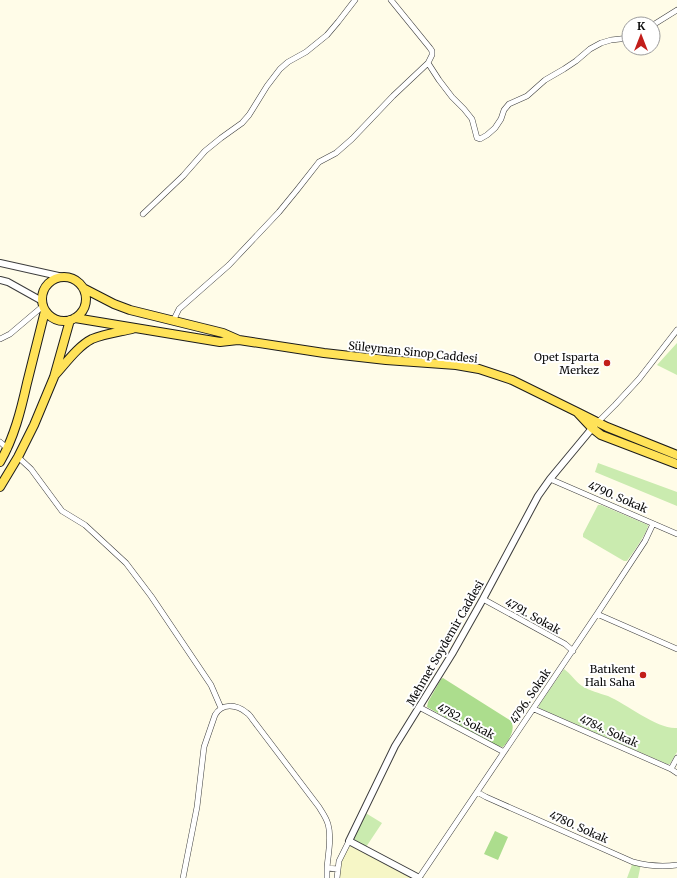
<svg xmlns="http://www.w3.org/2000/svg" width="677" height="878" font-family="Merriweather,serif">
  <rect width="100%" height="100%" fill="#fffce8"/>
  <path fill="#f6f6c6" d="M349,841L419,878H337L338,869Z"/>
  <path fill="#caebaf" d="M677,343V375L657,365Z
    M598,463L677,492V506L595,472Z
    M598,505H601L648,525C648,532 632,554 627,561H624L583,537V534Z
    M564,669C571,674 575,681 582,686C590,691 599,693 608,696C626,704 659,730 677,728V752L670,764H667L539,708V705Z
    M364,812L382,823L364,850L349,841Z
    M633,862L641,864L638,878H627Z"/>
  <path fill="#acdd8d" d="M443,678L511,721C516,730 509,740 503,747L497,746L427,707L428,702L441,679Z
    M495,831L508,837L498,860L484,854Z"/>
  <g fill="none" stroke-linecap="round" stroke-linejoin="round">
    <defs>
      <path id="minor" d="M653,25L677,10
        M428,63L439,80L452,97L464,109L472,119L477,138L480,139L487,135L495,128L501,119L504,110L509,104L527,96L545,80L564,69L576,61L590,49L601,43L611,40L629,38
        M143,214L183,176L205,151L221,138L242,123L249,115L267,86L280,69L288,62L306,52L327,35L338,22L355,0
        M173,321L179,309L229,265L279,212L297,190L319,162L336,153L352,139L393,96L428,63L432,55V51L430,48L391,0
        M0,339L10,334L43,306
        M597,423L615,405L639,379L677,330
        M0,442L8,449
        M18,457L31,469L62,511L85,525L126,563L151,596L211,685L221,708
        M550,479L677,534
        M483,599L565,644L573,651
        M597,614L677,649
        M419,707L504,752
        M534,709L671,769L677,773
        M671,769L677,758
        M477,792L486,797L633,862C648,866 662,867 677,865
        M183,878L197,807L204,747L215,715C222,703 236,704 247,713C249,714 251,717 253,720L319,807C322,812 326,817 328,824C332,838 328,854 327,868L338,869
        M327,878V868
        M337,878L339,861L349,841
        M419,878L597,614L645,541L653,524"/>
      <path id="tertiary" d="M0,263L63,277
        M0,280L8,282L42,301
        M419,878L349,841L395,746L452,654L483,599L538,496L550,479L594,426"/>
      <path id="primary" d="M42 299a22 22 0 1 1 44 0a22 22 0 1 1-44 0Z
        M83,288L114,304L130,310L223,333L239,340L324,353L386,360L456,365L479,369L512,380L577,412
        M75,318L220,342L238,340
        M55,375C66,363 78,346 92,339C104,334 119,332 132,329
        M677,455L607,427L577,412L592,428L601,435L677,464
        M0,462C14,438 21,410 27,383C33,359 39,335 45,311
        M0,487L18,457L34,425L54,377L70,320"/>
    </defs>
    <use href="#minor" stroke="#3d3d3d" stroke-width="6"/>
    <use href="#tertiary" stroke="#3d3d3d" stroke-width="8"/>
    <use href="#primary" stroke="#1b1b1b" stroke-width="10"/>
    <use href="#minor" stroke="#fff" stroke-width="5"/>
    <use href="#tertiary" stroke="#fff" stroke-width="6"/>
    <use href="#primary" stroke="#ffe258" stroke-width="8"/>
  </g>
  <g fill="#c21e1a" stroke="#fff" stroke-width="1.5">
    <circle cx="607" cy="363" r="4"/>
    <circle cx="643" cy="675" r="4"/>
  </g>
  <g text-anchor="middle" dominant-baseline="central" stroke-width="4" stroke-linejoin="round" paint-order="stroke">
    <g font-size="11" fill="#0a0a0a" stroke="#fff">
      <text transform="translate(413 352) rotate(6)">Süleyman Sinop Caddesi</text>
      <text transform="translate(618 497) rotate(23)">4790. Sokak</text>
      <text transform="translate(533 616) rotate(29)">4791. Sokak</text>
      <text transform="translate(445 643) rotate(-60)">Mehmet Soydemir Caddesi</text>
      <text transform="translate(530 696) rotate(-56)">4796. Sokak</text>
      <text transform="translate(466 721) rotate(28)">4782. Sokak</text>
      <text transform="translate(609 731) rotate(24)">4784. Sokak</text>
      <text transform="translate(579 827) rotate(24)">4780. Sokak</text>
    </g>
    <g font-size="11" fill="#0a0a0a" stroke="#fff" text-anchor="end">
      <text x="599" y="357">Opet Isparta<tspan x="599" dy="13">Merkez</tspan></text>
      <text x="635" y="669">Batıkent<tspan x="635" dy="13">Halı Saha</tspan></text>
    </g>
  </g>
  <g transform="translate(641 36)"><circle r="19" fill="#ffffff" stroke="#9d9d9d"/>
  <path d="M0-3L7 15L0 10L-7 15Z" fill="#c21e1a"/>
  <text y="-6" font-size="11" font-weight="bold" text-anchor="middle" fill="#0a0a0a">K</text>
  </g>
</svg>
